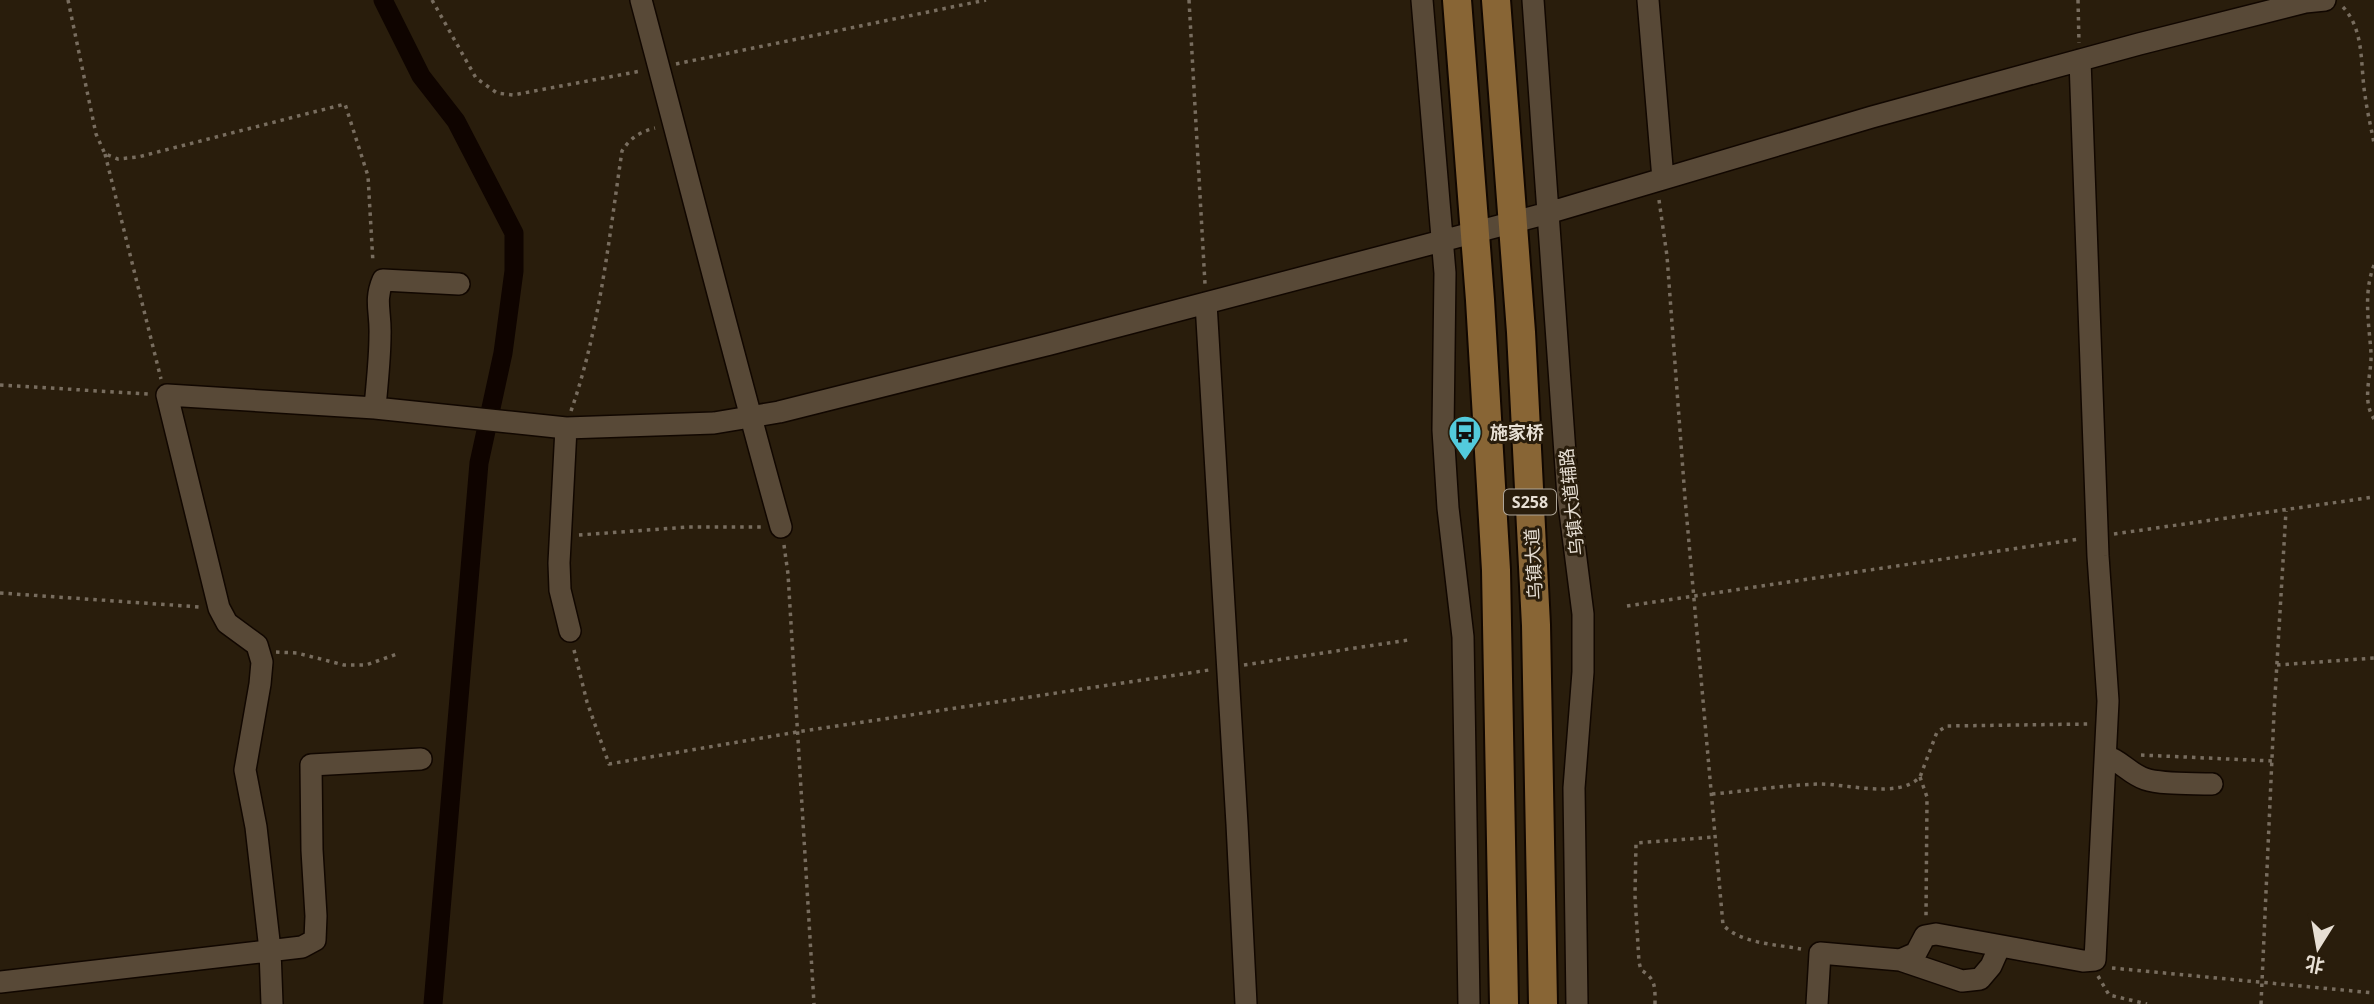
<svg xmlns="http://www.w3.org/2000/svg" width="2374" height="1004" font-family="'Open Sans','Noto Sans SC',sans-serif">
  <rect width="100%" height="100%" fill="#291d0c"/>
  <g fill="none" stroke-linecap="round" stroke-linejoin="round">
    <path stroke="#0f0400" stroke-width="19" d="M383,0L421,76L456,121L514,233V271L503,353L479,463L433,1004"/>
    <defs>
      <path id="minor" d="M641,0C688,176 732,352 781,527
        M1422,0L1445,273L1443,430L1448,508L1463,637L1469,1004
        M1533,0L1568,496L1583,614V672L1574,788L1577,1004
        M1648,0L1663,179
        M1206,303L1237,824L1246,1004
        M375,408C377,383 380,359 380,335C381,312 374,301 383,280L459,284
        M566,428L559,563L560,590L570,631
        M2106,756C2121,761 2130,774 2145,779C2163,785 2193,783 2212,784
        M1900,960L1962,981L1980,979L1991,966L1999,948
        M0,982L302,947L315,940L316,916L312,850L311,765L421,759
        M272,1004L270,950L256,827L245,770L260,684L262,662L257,645L227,623L219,608L167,395L375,408L566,428L714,423L779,412L1050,344L1548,213L1872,117L2139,44L2305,2L2325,0
        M1817,1004L1820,953L1900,960L1916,953L1925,936L1936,934L2083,961L2095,960L2108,701L2098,556L2080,60"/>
      <path id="major" d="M1457,0L1480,300L1496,570L1504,1004
        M1496,0L1521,332L1536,625L1543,1004"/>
    </defs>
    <use href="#minor" stroke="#110700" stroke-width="24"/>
    <use href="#major" stroke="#110700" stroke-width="32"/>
    <path stroke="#786d5f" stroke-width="3.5" stroke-dasharray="3.5 5" stroke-linecap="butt" d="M68,0L96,134L105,154L118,159L138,157L345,104L368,176L373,263
      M432,0L476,78L497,93L513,95L641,71
      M1189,0L1205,284
      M2078,0L2079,43
      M2343,7C2365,31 2360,65 2365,95C2367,111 2371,127 2374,143
      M676,64L986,0
      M105,154L161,379
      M1659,200L1667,256L1685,498L1723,925C1742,944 1775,944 1801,949
      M2374,265C2363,294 2369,323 2371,353C2372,375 2361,399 2374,419
      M0,385L148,394
      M571,411C600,328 609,238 622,151C631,137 640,132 655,128
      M2114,534L2374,497
      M579,535L688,527H763
      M784,545L788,574L814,1004
      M0,593L200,607
      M1627,606L2079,539
      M574,650L587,702L609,764L797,732L1209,670
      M276,652L297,653L344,665H366L397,654
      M1244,665L1408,640
      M2277,665L2374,658
      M2141,755L2272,761
      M1920,777L1927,797L1926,917
      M1712,794C1748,791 1784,785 1820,784C1847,784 1899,799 1920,777L1937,732L1947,726L2088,724
      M2112,968L2374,993
      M2098,976L2109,995L2147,1004
      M1655,1004C1655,987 1656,979 1641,970L1639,962L1635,896L1636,843L1715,837
      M2261,1004L2274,713L2286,511"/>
    <use href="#minor" stroke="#584937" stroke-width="21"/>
    <use href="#major" stroke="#886535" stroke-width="28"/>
  </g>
  <defs>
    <symbol id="bus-pin" viewBox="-11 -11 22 30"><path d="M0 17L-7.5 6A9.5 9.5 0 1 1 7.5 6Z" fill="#53cbdc" stroke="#291d0c"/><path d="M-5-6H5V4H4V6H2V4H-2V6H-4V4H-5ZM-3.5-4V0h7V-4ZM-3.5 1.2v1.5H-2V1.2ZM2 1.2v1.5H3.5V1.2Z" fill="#111"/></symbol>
  </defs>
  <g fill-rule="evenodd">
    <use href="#bus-pin" x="1446" y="413" width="38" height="52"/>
  </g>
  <g text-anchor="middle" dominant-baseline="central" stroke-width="6" stroke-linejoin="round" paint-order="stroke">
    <rect fill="#291d0c" stroke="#aea598" stroke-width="2" x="1504" y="489.5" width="52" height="25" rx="5"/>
    <g font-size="16" font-weight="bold" fill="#e7dfd4">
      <text x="1530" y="502">S258</text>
    </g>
    <g font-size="18" font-weight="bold" fill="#e7dfd4" stroke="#291d0c" text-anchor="start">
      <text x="1490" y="432">施家桥</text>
    </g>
    <g font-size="18" fill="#e7dfd4" stroke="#291d0c">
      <text transform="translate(1571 502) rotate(-96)">乌镇大道辅路</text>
      <text transform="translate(1533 564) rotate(-93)">乌镇大道</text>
    </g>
  </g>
  <g transform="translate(2318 948) rotate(191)" stroke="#291d0c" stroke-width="5" paint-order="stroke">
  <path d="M0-5L12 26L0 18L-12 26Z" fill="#e7dfd4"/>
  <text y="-10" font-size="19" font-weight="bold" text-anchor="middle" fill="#e7dfd4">北</text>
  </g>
</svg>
